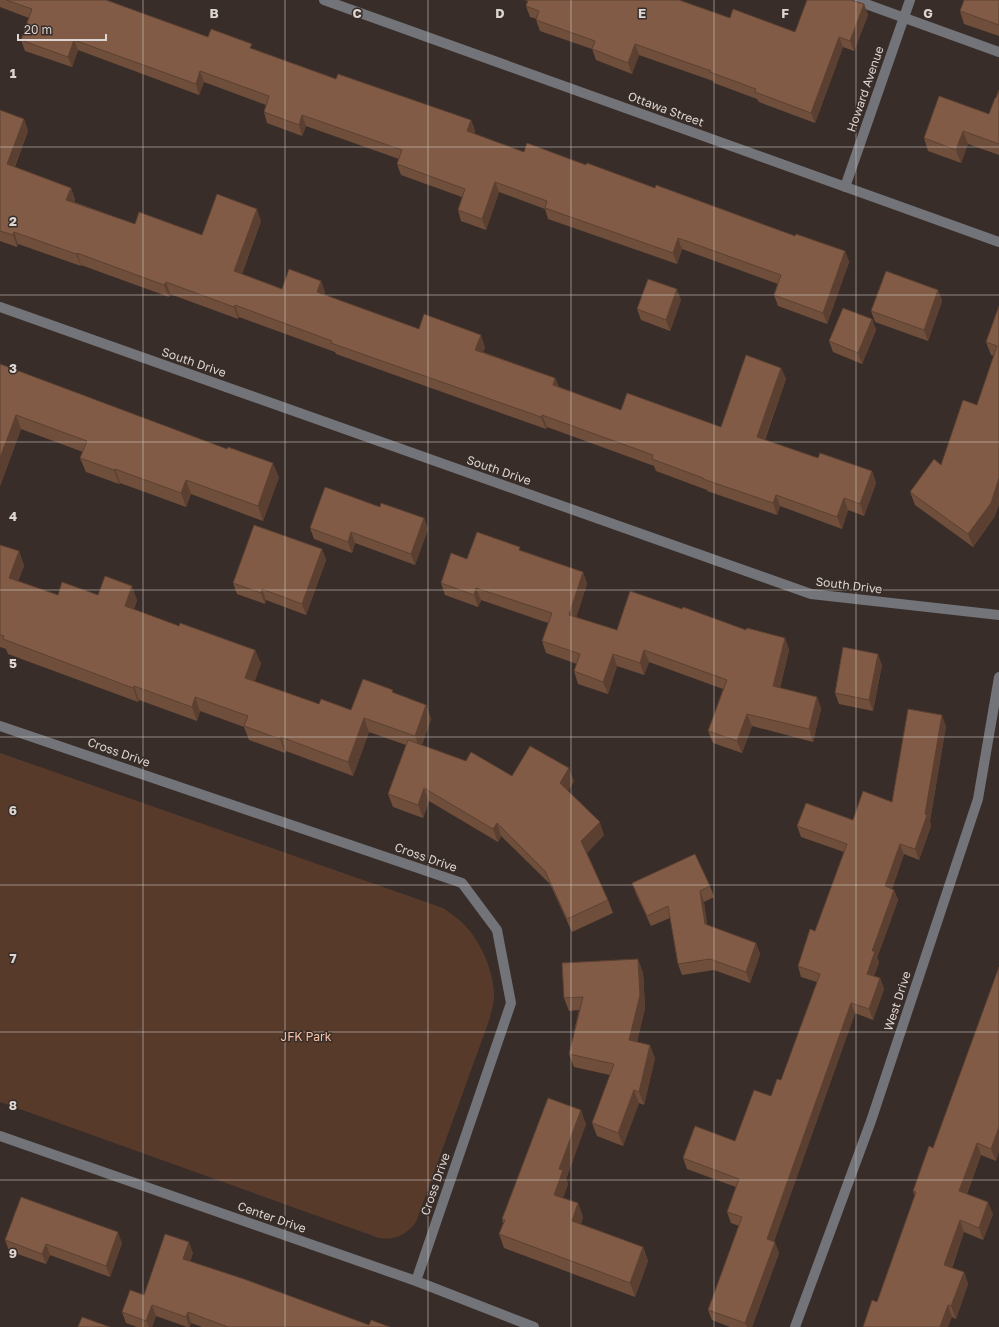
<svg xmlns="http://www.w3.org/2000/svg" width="999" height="1327" font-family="'Golos Text',sans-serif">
  <rect width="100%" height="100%" fill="#382d28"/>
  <path fill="#583a2a" d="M0,753L443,908C453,915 462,921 469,930C484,949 495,975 494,1000C493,1006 491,1012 490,1018L416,1222C406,1235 396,1240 379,1238L0,1102Z"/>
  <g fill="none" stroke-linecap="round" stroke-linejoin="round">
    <path stroke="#727479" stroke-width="10" d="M324,0L999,242
      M855,0L999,52
      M845,187L910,0
      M0,307L811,594L999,615
      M0,726L462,883L497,930L511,1003L416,1281
      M0,1136L416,1281L534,1327
      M795,1327L871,1121L978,799L999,677"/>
  </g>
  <path fill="#704e3c" d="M0,0H106L208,37L254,49L336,79L471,120L475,131L474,134L524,152L586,165L655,188L795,236L845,251L849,262L827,324L778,306L774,295L778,284L682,249L677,264L548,219L545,209L499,192L486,230L461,221L458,210L462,197L401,175L397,164L399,159L306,126L302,136L267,123L264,112L266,105L204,82L199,95L78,50L72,67L25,51L21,40L29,18L0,7Z
    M524,0H679L730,18L795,32L864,4L868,15L854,51L843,47L815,123L759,102L757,99L714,83L713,81L639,55L632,74L596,60L592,49L540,31L536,20L537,19L530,17L526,6L528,1Z
    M999,0V36L964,24L960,11Z
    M999,90V155L968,144L961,163L928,151L924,138L989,114Z
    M0,110L24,119L28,131L15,167L71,188L75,200L74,202L135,224L202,235L261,221L242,274L282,289L321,281L325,293L324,295L419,329L485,347L483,352L555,378L559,387L621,410L721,427L781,368L786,379L765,440L818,458L872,471L876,483L864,516L848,510L842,529L780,506L777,515L707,491V490L656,471L654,466L547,427L546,429L336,354L335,352L239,317L238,319L170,294L169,297L81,265V266L18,244L17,247L0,241Z
    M938,290L942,301L928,341L875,322L871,311Z
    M681,300L670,331L641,320L637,309Z
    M999,306L995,516L973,547L915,505L910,492L941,465L977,405L994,356L991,355L986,342Z
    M872,319L876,330L862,364L833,352L829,341Z
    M0,364L279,477L263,521L191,494L186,507L120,483L119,484L86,472L80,458L83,452L21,429L0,486Z
    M380,507L424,518L428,529L415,565L355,543L352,553L314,539L310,528Z
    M0,545L19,551L24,566L18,581L58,595H98L137,600L134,609L179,626L255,650L261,664L254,681L319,704L351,710L394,693L426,705L431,719L422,745L466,761L512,776L574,781L568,791L604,835L587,853L608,900L613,913L572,932L550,884L501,836L498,842L429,801L423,818L393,807L388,794L406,745L369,732L353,776L286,751L285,753L249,740L244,727L200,711L197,721L139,700L138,702L8,654L6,649L0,647Z
    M322,549L326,560L306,615L266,600L265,604L237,594L233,583Z
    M521,551L583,572L587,584L576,618L617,630L682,609L746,630L785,638L789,650L780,688L817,697L821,709L813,742L752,726L742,753L713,743L708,731L723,689L649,662L644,675L617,666L608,694L578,684L574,671L577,664L546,653L542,641L548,623L481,600L478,607L445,595L441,583L467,559Z
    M882,665L873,711L839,704L835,693Z
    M946,726L930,821L931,826L919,860L904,854L892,889L894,890L898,900L877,958L879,962L874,976L880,978L884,989L873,1020L855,1013L774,1241L779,1253L752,1327H730L712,1320L708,1310L739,1226L731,1223L727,1212L736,1187L687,1169L683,1158L735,1141L771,1096L781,1080L817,982L801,977L798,966L815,931L844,852L801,837L797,826L853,820L892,802Z
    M632,883L710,886L714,897L704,902L707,925L756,943L760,954L750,983L714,970L682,975L678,964L670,918L651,926L636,894Z
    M999,967V1151L996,1161L981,1155L967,1194L993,1214L983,1240L964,1232L952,1268L964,1272L968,1284L956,1319L952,1317L877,1302L915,1196L913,1191L933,1148Z
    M643,972L645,1008L637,1042L655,1058L644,1105L639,1103L623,1146L597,1136L592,1123L610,1075L574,1067L569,1054L579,1010L569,1011L564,998Z
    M586,1124L566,1179L568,1184L563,1198L578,1203L583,1217L581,1224L643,1247L648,1261L635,1297L504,1248L499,1234L503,1223L502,1219Z
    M5,1240L122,1243L110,1277L50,1255L46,1264L9,1251Z
    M193,1253L190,1261L369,1325L390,1327H202L191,1323L190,1327H187L156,1316L152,1327H137L126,1323L122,1312L144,1295Z"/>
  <path fill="#5b4031" d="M864,4L868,15L854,51L850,41Z
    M839,37L843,47L815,123L811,113Z
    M74,40L78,50L72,67L68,57Z
    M635,44L639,55L632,74L628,63Z
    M200,71L204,82L199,95L196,84Z
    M302,115L306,126L302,136L299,125Z
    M24,119L28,131L11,176L7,164Z
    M471,120L475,131L471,142L467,131Z
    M963,131L968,144L961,163L956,150Z
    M495,182L499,192L486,230L482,219Z
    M71,188L75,200L71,211L66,200Z
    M257,209L261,221L238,283L234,271Z
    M14,232L18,244L17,247L13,235Z
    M678,238L682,249L677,264L673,253Z
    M845,251L849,262L827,324L823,313Z
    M77,253L81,265V266L76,254Z
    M321,281L325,293L321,304L317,292Z
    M166,282L170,294L169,297L164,285Z
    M677,289L681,300L670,331L666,320Z
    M938,290L942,301L928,341L924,330Z
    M235,305L239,317L238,319L234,307Z
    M872,319L876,330L862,364L858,353Z
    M481,335L485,347L479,362L475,350Z
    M781,368L786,379L761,449L757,437Z
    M555,378L560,390L553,385Z
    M16,415L21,429L0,486V458Z
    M542,415L547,427L546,429L541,417Z
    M273,463L279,477L263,521L258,506Z
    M115,469L120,483L119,484L114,470Z
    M872,471L876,483L864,516L860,504Z
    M999,478V505L995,516L973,547L968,534Z
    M186,480L191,494L186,507L181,493Z
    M776,495L780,506L777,515L773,503Z
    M844,498L848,510L842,529L837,517Z
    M424,518L428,529L415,565L411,554Z
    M351,532L355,543L352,553L348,542Z
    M322,549L326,560L306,615L302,604Z
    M19,551L24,566L14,592L9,578Z
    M583,572L587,584L573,627L569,615Z
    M132,586L137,600L130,620L125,606Z
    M476,588L481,600L478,607L474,595Z
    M262,589L266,600L265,604L261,593Z
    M785,638L789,650L777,698L773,686Z
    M255,650L261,664L251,692L245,678Z
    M644,650L649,662L644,675L640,663Z
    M613,654L617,666L608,694L603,682Z
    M878,654L882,665L873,711L869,700Z
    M134,686L139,700L138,702L133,688Z
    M195,697L200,711L197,721L192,707Z
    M817,697L821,709L813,742L809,729Z
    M426,705L431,719L420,750L415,736Z
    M747,714L752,726L742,753L737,741Z
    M942,715L946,726L930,821L931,826L919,860L915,849L925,814Z
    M364,718L369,732L353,776L348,762Z
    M281,737L286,751L285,753L280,739Z
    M569,768L574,781L565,796L560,783Z
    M424,788L429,801L423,818L418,805Z
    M600,822L604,835L586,854L581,841Z
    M497,823L501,836L498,842L493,829Z
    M900,844L904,854L889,897L885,886Z
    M894,890L898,900L877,958L879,962L871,984L867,974L872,951Z
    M700,891L704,902L709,935L705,924Z
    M756,943L760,954L750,983L746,972Z
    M638,959L643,972L645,1008L634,1053L629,1040Z
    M880,978L884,989L873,1020L869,1009Z
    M851,1003L855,1013L771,1250L767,1239Z
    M650,1045L655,1058L644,1105L639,1092Z
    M634,1090L639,1103L623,1146L618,1133Z
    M581,1110L586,1124L566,1179L568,1184L559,1208L554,1195L559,1169Z
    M999,1127V1151L996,1161L991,1149Z
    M977,1143L981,1155L963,1203L959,1191Z
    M988,1202L993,1214L983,1240L979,1228Z
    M578,1203L583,1217L577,1235L572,1221Z
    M960,1220L964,1232L948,1277L944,1265Z
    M118,1232L122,1243L110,1277L106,1266Z
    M189,1242L193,1253L187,1270L183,1259Z
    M775,1242L779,1253L752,1327H747L745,1323Z
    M46,1244L50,1255L46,1264L42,1254Z
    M643,1247L648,1261L635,1297L630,1283Z
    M964,1272L968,1284L956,1319L951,1306Z
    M152,1305L156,1316L152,1327H149L146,1321Z
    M948,1305L952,1317L948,1327H940Z
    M188,1312L191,1323L190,1327H189L186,1317Z"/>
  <path fill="#825b46" stroke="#5b4031" d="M6,0H106L208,37L211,29L252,44L250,48L336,79L338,74L471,120L467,131L524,152L527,143L586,165L587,163L655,188L656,185L795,236L796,234L845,251L823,313L774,295L781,275L678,238L673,253L545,208L547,201L495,182L482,219L458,210L465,189L397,164L402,150L302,115L299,125L264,112L269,96L200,71L196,84L74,40L68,57L21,40L32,9Z
    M528,0H679L730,18L733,9L795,32L807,0H851L864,4L850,41L839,37L811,113L755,92L756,89L710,72L711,71L635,44L628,63L592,49L595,41L536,20L539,11L526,6Z
    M964,0H999V25L960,11Z
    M999,90V144L963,131L956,150L924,138L939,96L989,114L995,98H996Z
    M0,110L24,119L7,164L71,188L66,200L135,224L139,212L202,235L217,194L257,209L234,271L282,289L289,269L321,281L317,292L419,329L424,314L481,335L475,350L555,378L553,385L621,410L627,393L721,427L746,355L781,368L757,437L818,458L820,453L872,471L860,504L844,498L837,517L776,495L773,503L703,479V478L652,459L653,455L542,415L541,417L331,343L332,341L235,305L234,307L166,282L164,285L77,253L76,254L14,232L13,235L0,231Z
    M886,271L938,290L924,330L871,311Z
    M648,279L677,289L666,320L637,309Z
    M999,306V478L991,503L968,534L910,492L934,459L941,465L963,400L977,405L997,346L986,342Z
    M843,308L872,319L858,353L829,341Z
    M0,364L227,449L228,447L273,463L258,506L186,480L181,493L115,469L114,470L80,458L87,441L16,415L0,458Z
    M325,487L380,507L381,503L424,518L411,554L351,532L348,542L310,528Z
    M254,525L322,549L302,604L262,589L261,593L233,583Z
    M477,532L520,547L519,550L583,572L569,615L617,630L630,591L682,609L683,607L746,630L747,628L785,638L773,686L817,697L809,729L747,714L737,741L708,731L727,680L644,650L640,663L613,654L603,682L574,671L580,654L542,641L552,613L476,588L474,595L441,583L451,553L467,559Z
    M0,545L19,551L9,578L58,595L62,582L98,595L105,576L132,586L125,606L179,626L180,623L255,650L245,678L319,704L321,699L351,710L363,679L393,690L392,692L426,705L415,736L364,718L348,762L281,737L280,739L244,726L248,716L195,697L192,707L134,686L133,688L3,639L4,636L0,635Z
    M843,647L878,654L869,700L835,693Z
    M908,709L942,715L925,814L927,815L915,849L900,844L885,886L894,890L872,951H875L867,974L880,978L869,1009L851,1003L767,1239L775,1242L745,1323L708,1310L742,1217L727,1212L739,1179L683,1158L695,1126L735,1141L754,1090L771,1096L777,1079L781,1080L820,974L798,966L810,929L815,931L847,844L797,826L806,803L853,820L863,791L892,802Z
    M408,740L466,761L471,752L512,776L530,746L569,768L560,783L600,822L581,841L608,900L567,919L545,871L497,823L493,829L424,788L418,805L388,794Z
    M695,854L710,886L700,891L705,924L756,943L746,972L710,959L678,964L668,906L647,916L632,883Z
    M638,959L640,995L629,1040L650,1045L639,1092L634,1090L618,1133L592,1123L614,1064L569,1054L583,997L564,998L562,963Z
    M999,967V1127L991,1149L977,1143L959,1191L988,1202L979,1228L960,1220L944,1265L964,1272L951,1306L948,1305L940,1327H863L872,1300L877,1302L916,1192L913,1191L929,1146L933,1148Z
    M548,1098L581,1110L559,1169L563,1170L554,1195L578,1203L572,1221L643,1247L630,1283L499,1234L505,1220L502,1219Z
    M21,1197L118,1232L106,1266L46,1244L42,1254L5,1240Z
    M165,1234L189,1242L183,1259L244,1279L369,1325L371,1320L390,1327H228L188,1312L186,1317L152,1305L146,1321L122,1312L130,1290L144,1295Z
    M82,1317L110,1327H78Z"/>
  <path fill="none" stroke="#dcd5d2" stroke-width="1" stroke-opacity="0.55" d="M143,0V1327M285,0V1327M428,0V1327M571,0V1327M714,0V1327M856,0V1327M0,147H999M0,295H999M0,442H999M0,590H999M0,737H999M0,885H999M0,1032H999M0,1180H999"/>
  <g text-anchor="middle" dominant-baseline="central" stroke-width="3" stroke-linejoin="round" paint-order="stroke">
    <g font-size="12" fill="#dcd5d2" stroke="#382d28">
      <text transform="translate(865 89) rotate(-71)">Howard Avenue</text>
      <text transform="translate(666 109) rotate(20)">Ottawa Street</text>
      <text transform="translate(194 362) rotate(19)">South Drive</text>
      <text transform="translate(499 470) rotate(19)">South Drive</text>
      <text transform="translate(849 585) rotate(7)">South Drive</text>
      <text transform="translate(119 752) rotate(19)">Cross Drive</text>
      <text transform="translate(426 857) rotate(19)">Cross Drive</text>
      <text transform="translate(897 1001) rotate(-72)">West Drive</text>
      <text transform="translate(435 1184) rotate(-71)">Cross Drive</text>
      <text transform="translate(272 1217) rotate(19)">Center Drive</text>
    </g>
    <g font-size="12" fill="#f8c2a7" stroke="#382d28">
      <text x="306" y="1036">JFK Park</text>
    </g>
  </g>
  <g font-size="13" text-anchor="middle" font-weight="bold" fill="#dcd5d2" stroke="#382d28" stroke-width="3" stroke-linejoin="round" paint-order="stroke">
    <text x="214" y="18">B</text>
    <text x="357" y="18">C</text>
    <text x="500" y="18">D</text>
    <text x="642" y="18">E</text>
    <text x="785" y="18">F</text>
    <text x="928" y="18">G</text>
    <text x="13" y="78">1</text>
    <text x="13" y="226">2</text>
    <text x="13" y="373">3</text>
    <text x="13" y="521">4</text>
    <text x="13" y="668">5</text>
    <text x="13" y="815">6</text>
    <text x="13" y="963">7</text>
    <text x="13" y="1110">8</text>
    <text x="13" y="1258">9</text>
  </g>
  <path d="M18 34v6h88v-6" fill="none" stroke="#dcd5d2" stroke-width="2"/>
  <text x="24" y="34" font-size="12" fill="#dcd5d2" stroke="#382d28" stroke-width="3" paint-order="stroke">20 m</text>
</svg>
